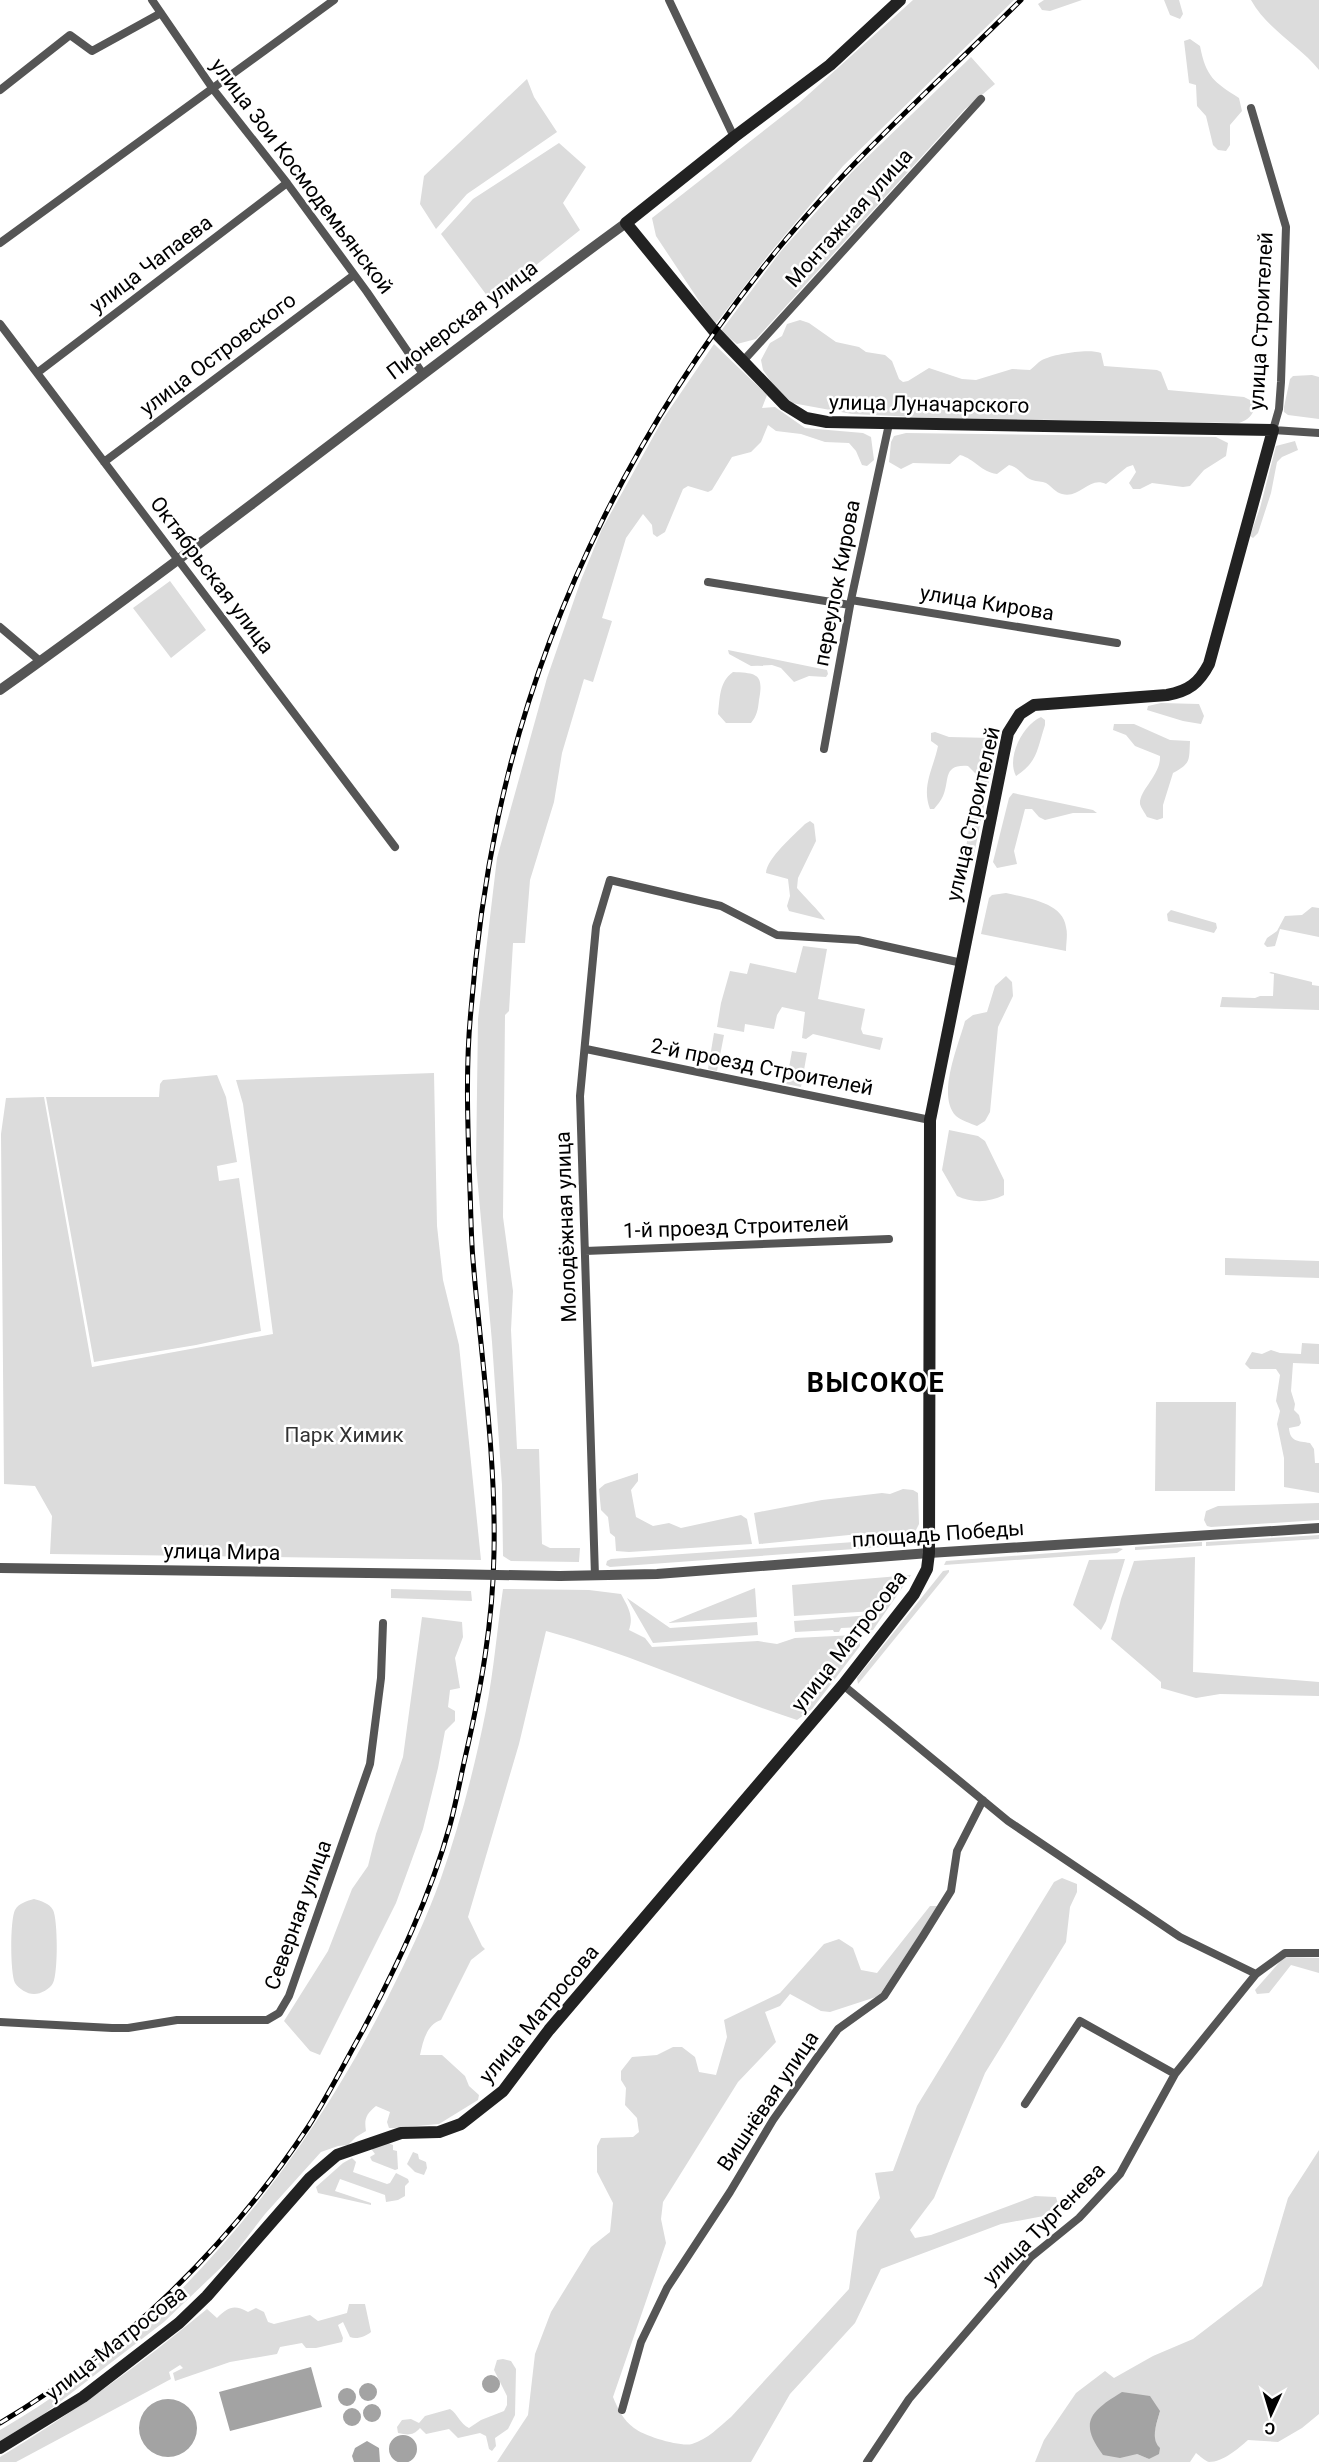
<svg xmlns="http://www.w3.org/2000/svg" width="1319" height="2462" font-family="Roboto,sans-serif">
  <rect width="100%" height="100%" fill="#fff"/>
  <path fill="#dcdcdc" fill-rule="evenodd" d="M913,0H1014L843,166L769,254L715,325L656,236L652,218L799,103Z
    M1044,0H1082L1050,11L1042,10L1038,4Z
    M1164,0H1179L1183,14L1180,19L1170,15Z
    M1251,0H1319V70C1299,45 1267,29 1251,0Z
    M1190,39L1200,46C1206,77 1214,82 1239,98L1242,111L1230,125V145L1226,151L1218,150L1213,145L1206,116L1197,106L1196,85L1189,83L1184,41Z
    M971,57L995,84L965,109L756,339L737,344L721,331L781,251L852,172Z
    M527,79L534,97L557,132L467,194L436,229L420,204L424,176Z
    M559,143L586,167L563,203L580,230L491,301L441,234L473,199Z
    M800,320L809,323L836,342L859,347L866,352L885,355L892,361L899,379L903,382L908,381L929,368L962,379L976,380L1012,369L1030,370C1034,367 1038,362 1042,360C1053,354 1089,348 1101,353L1104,366L1157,370L1161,372L1168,390L1244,397L1250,400L1255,407C1252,416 1248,420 1239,423L938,418L852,414L792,403L774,386L763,370L761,360L770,343L782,336L787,324Z
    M714,344L767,395L762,408L775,407L805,428L863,433L871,437L874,460L867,466L862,465L856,451L849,443L825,442L801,434L776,431L768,425L761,442L751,452L732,457L712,490L708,492L688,486L683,489L665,532L657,537L653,534L652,525L643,514L626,538L602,618L612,621L593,682L584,679L562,753L554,802L530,880L525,943H513L509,1011L505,1015L503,1217L513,1291L511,1330L517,1449H539L542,1544L550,1548H580L579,1562L511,1561L503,1556L502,1485L492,1342L476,1164L478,1019L497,858L547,678L581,580L602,529L663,419Z
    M1312,375L1319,377V419L1288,415L1284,412V407L1290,379L1293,376Z
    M906,433L1216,437L1228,443L1226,456L1204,470L1190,486L1183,487L1152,483L1140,489H1133L1129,483L1136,472L1133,465L1127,467L1106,484C1089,476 1080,499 1062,494C1056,493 1051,486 1046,483C1042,481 1037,482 1032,480C1023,477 1019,467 1009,465L997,474C981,472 975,459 960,455L950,464L913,463L901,469L889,462L891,442L894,436Z
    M1295,441L1298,450L1282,457L1277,462L1271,493L1258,533L1253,538L1250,536L1251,533L1260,508L1276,446Z
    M170,581L206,630L171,658L133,608Z
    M728,650L827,670L828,674L826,677L809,676L794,682L781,668L772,665L751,666L729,654Z
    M733,672C757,673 764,674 759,700C758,709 757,716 751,723H726L718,714C720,698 719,682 733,672Z
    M1161,703L1199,704L1204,716L1201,724L1183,721L1147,710L1148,706Z
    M1041,717L1045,720V725C1037,749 1038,762 1016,776C1006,757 1023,725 1041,717Z
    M1114,724H1134L1170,740L1190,741C1189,761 1191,763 1173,773L1163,805V818L1157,820L1147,817C1145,813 1141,808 1140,804C1139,790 1161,775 1160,756L1135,746L1126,735L1113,730Z
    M935,732L949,737L992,738L997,743L973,859L968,866L964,867L960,864L966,848L977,775L968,766C942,764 950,781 943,796C941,801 937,805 934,809H930C921,786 934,767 938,746L931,741V733Z
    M1013,793L1093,810L1097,813H1073L1045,820L1039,817L1032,809H1025L1014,851L1017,864L997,868L993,862L1009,798Z
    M810,821L814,824L816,841L798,878L797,888C803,895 824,916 825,920L789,911L787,906L790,896L788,879L766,873C767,858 794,835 805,824Z
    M1006,893C1026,898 1063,902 1066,927C1068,934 1066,943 1066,951L981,934L989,898L992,895Z
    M1312,907L1319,908V937L1280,929L1275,946L1267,947L1264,944L1267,938L1277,931L1285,916L1302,915Z
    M1171,910L1216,923L1217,928L1214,933L1168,921L1167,914Z
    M803,946L827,949L818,999L865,1009L861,1029L863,1034L883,1038L880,1050L813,1034L806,1039L802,1038L805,1012L782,1007L777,1015L774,1029L745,1024L744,1032L717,1027L721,1003L730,971L747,974L750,963L796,973Z
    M1271,972L1312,982V985L1319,986V1010L1220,1007L1222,997L1255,998L1260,996H1273L1274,974L1269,973Z
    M1006,976L1012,982L1013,996L998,1027L990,1112L985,1121L977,1126C970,1123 962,1121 956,1116C936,1096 959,1044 965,1021L973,1015L987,1012L995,986Z
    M714,1033L724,1035L717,1071L708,1069Z
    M792,1051L807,1053L801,1087L786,1084Z
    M434,1073L437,1226L443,1280L459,1345L481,1560L50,1554L52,1516L35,1486L4,1484L1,1134L6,1098L44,1097L92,1367L273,1334L243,1104L236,1080Z
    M217,1075L226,1097L237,1162L217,1166L219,1181L239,1178L261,1331L196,1345L94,1362L46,1097H159L160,1084L163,1080Z
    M949,1130L978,1136L985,1141L1004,1180V1195C988,1203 972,1203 957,1196L942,1170Z
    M1225,1258L1319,1261V1278L1225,1275Z
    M1302,1343L1319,1344V1364L1293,1363L1291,1391L1295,1404L1294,1410L1299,1415L1301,1423L1299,1426L1289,1428C1290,1442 1298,1441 1310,1443L1314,1449L1315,1463H1319V1493L1284,1487V1458L1277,1424L1280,1411L1276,1401L1280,1375L1276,1369H1250L1245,1364L1252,1352L1262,1354L1271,1350L1280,1353L1301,1354Z
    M1156,1402H1236L1235,1491H1155Z
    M638,1473V1481L631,1490L636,1517L653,1526L669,1523L681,1528L741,1515L747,1519L752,1544L629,1552L616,1551L615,1537L610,1533L608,1517L601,1510L599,1489L605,1484Z
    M903,1489L913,1490L918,1493L919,1524L915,1532L849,1535L759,1544L754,1513L822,1500L882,1493L890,1494Z
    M1319,1503V1520L1211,1527L1207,1526L1204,1520L1206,1511L1218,1506Z
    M1319,1535V1539L1206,1546V1542Z
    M911,1538L914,1542L909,1545L610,1567L606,1565L607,1561L611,1559Z
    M1202,1542V1546L1135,1550V1547Z
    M1119,1548L1123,1549L1117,1553L944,1565L946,1561Z
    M1195,1557L1193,1672L1319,1682V1696L1220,1694L1196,1698L1161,1688V1682L1111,1639L1121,1599L1134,1561Z
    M1125,1559L1106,1621L1101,1630L1073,1605L1089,1560Z
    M949,1570V1572L858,1684L857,1678L943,1571Z
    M911,1575L873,1630L864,1631L863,1627L841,1628L839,1632H834L833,1630L795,1632L794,1621L871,1615L874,1611L794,1616L792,1585Z
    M755,1588L757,1617L668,1623Z
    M391,1589L471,1591L472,1601L391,1598Z
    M503,1589L589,1590L621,1594C628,1607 634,1616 629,1630L645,1638L652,1647L758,1641L777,1644L795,1638L856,1635L860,1638V1646L812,1709L797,1720C713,1693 632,1654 546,1631L519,1744L468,1917L482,1946L485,1949L471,1960L441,2020C426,2025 423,2042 420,2055H442L465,2076L469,2086L479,2095L478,2100L439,2124L394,2128H389L387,2122L390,2112L376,2106C366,2114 364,2119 366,2131L356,2137L348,2145L338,2146L321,2152L265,2214L232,2257L164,2322L44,2414L0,2441V2430C171,2332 299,2172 387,1999C407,1959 426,1920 441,1878C460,1824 475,1766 486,1710C494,1670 497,1629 503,1589Z
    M627,1598L670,1628L757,1622L758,1635L653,1643Z
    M422,1617L462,1622L463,1637L455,1658L460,1688L450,1690L448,1707L455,1711V1721L445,1731L438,1768L423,1829L396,1903L320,2055L310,2051L284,2021L328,1951L352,1889L368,1866L376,1834L403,1757Z
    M1062,1878L1077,1884V1892L1070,1907L1066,1942L985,2073L934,2198L910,2230L915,2238L931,2235L1035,2196L1056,2197L1059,2208L1049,2215L1001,2224L881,2269L855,2323L790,2394L751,2462H497L528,2415L535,2354L551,2312L591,2247L610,2232L613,2203L597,2172V2146L601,2138L633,2137L639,2132L637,2118L625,2105L626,2088L621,2080V2071L632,2057L657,2055L673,2047H682L695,2057L699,2072L716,2075L727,2037L724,2020L780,1993L824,1944L839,1939L853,1948L861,1970L877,1973L930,1906H938L879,1996L830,2012L821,2011L790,1994L780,2006L765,2012L776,2042L738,2082L663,2202L661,2219L666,2243L613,2397C618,2409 623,2420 634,2428C644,2436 680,2447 692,2444C708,2439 719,2427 731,2417L849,2289L857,2231L880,2198L875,2173L893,2171L917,2106L1054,1882Z
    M34,1899C41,1901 49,1903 53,1910C58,1920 58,1973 53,1983C50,1989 41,1994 34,1994C27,1994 19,1989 15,1983C10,1973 10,1920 15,1910C19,1903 27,1901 34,1899Z
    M1284,1957L1319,1958V1973L1291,1965L1269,1993L1257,1994L1255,1990Z
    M388,2143L393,2145V2150L397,2151L398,2169L395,2170L372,2161L370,2157L375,2154L372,2150L373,2147Z
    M1319,2150V2414L1302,2428L1278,2442L1248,2440C1239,2448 1223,2462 1209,2462C1205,2461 1200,2456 1196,2453L1190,2462H1035L1044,2440L1076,2393L1105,2371L1114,2378L1153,2356L1193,2339L1262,2286L1288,2198ZM1160,2411L1154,2433L1156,2445L1149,2459L1137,2454Z
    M413,2152L418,2154L419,2159L426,2162L427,2168L424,2175L415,2172L407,2164Z
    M352,2158L356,2162L353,2172L387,2184L390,2183L396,2173L408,2179L409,2182L405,2186V2196L398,2200L386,2202L385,2195L340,2179L335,2191L371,2203V2205L318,2193L316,2187L343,2163Z
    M349,2304H365L371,2332C366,2336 357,2340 350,2337L343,2322L338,2325L343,2338L342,2342L316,2348H306L302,2343L280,2347L277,2354L230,2362L175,2381L173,2373L183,2368L180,2365L169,2372L171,2379L16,2462H0V2457C73,2413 141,2364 207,2309L217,2318C228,2307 234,2304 248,2312L256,2308L264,2312L268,2322L274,2324L310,2315L318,2321L347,2313Z
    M503,2359L511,2361L516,2369L515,2415L508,2429L495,2438L496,2446L492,2451L489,2449L486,2436L480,2433L458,2438L449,2429L426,2434L420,2428C413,2436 408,2435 398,2433L397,2427L402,2420L411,2419L419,2423L425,2416L450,2409C458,2414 460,2424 469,2428L481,2420L504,2411L507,2405V2396L494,2370L497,2360Z"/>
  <path fill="#a3a3a3" d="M311,2367L322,2407L230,2431L219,2392Z
    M482 2384a9 9 0 1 1 18 0a9 9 0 1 1-18 0Z
    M359 2392a9 9 0 1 1 18 0a9 9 0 1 1-18 0Z
    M338 2397a9 9 0 1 1 18 0a9 9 0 1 1-18 0Z
    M1122,2392L1150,2396L1160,2411C1157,2423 1150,2439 1160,2448L1159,2454L1149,2459L1137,2454L1120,2458L1103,2455C1078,2422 1091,2411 1122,2392Z
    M139 2428a29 29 0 1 1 58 0a29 29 0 1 1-58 0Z
    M363 2413a9 9 0 1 1 18 0a9 9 0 1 1-18 0Z
    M343 2417a9 9 0 1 1 18 0a9 9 0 1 1-18 0Z
    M389 2449a14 14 0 1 1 28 0a14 14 0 1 1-28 0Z
    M367,2441L379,2448L380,2462H354L352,2456L355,2448Z"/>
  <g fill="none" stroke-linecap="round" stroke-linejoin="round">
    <path stroke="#555" stroke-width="8" d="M152,0L213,89L287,183L367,292L423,374
      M669,0L734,137
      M0,90L70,35L92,51L161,13
      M1251,108L1286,227L1281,382L1279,409L1273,430L1319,433
      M0,243L334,0
      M0,324L395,847
      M744,360L981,99
      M37,373L287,183
      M104,462L354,275
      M708,582L850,605
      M851,600L1117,643
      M0,627L40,661
      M824,749L851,600L889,424
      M586,1049L930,1120
      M585,1251L889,1239
      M595,1576L580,1096L596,927L610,880L721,906L777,935L858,940L962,963
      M843,1685L1008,1821L1180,1937L1256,1974L1285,1953H1319
      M0,2022L112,2028H128L177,2020H267L279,2013L289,1996L370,1764L381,1678L383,1623
      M1025,2104L1080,2021L1175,2074
      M622,2410L641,2342L667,2288L730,2192L773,2120L816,2059L838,2029L884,1996L923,1936L951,1891L957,1851L983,1800
      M867,2462L909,2399L1031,2257L1079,2218L1120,2174L1175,2074L1256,1974"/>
    <path stroke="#555" stroke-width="10" d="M0,690C212,539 416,376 626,223
      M0,1568L444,1574
      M560,1576L657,1574L929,1553L1319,1528"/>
    <path stroke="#222" stroke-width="12" d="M0,2448L83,2397L179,2323L207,2296L310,2178L337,2155L401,2133L439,2132L461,2124L503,2091L549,2030L843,1685L914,1594L927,1569L929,1553L930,1120L1008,733L1020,714L1034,705L1167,695C1189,691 1199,683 1209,664L1273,430L827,422L806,418L785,405L715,332L626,223L734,137L830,65L900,0"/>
    <defs>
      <path id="rail" d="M0,2423C123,2350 229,2246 308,2127C328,2096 345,2062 363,2030C398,1964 430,1897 450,1825C456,1803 460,1780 465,1758C481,1689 493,1622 494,1552C496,1455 481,1357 473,1260C471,1237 471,1214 470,1191C468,1131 465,1070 471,1010C476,946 485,881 498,818C542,609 644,413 778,249C852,159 939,81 1021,0"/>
    </defs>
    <use href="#rail" stroke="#000" stroke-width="5"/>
    <use href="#rail" stroke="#fff" stroke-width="3" stroke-dasharray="9" stroke-linecap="butt"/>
    <path stroke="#555" stroke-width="10" d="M444,1574L560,1576"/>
  </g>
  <g text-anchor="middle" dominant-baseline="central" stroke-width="5" stroke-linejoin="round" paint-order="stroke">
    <g font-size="21" fill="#000" stroke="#fff">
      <text transform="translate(302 176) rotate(53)">улица Зои Космодемьянской</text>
      <text transform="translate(849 218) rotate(-48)">Монтажная улица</text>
      <text transform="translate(151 264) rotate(-37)">улица Чапаева</text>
      <text transform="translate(462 320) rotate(-37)">Пионерская улица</text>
      <text transform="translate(1261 321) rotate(-87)">улица Строителей</text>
      <text transform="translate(218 354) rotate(-37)">улица Островского</text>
      <text transform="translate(929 404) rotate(1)">улица Луначарского</text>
      <text transform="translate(212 575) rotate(53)">Октябрьская улица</text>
      <text transform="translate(837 583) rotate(-79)">переулок Кирова</text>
      <text transform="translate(987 603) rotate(9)">улица Кирова</text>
      <text transform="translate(973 814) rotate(-77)">улица Строителей</text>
      <text transform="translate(762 1067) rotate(11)">2-й проезд Строителей</text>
      <text transform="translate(566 1227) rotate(-92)">Молодёжная улица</text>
      <text transform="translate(736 1227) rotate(-2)">1-й проезд Строителей</text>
      <text transform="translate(938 1534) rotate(-4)">площадь Победы</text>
      <text transform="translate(222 1552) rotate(1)">улица Мира</text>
      <text transform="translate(849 1641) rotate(-52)">улица Матросова</text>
      <text transform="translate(298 1915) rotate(-70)">Северная улица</text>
      <text transform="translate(539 2014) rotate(-50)">улица Матросова</text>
      <text transform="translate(768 2101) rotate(-56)">Вишнёвая улица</text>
      <text transform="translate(1044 2224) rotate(-45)">улица Тургенева</text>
      <text transform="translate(116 2343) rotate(-38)">улица Матросова</text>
    </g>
    <g font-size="21" fill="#333" stroke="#fff">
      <text x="344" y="1435">Парк Химик</text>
    </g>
    <g font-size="27" font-weight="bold" letter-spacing="1.5" fill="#000" stroke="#fff">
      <text x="876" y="1383">ВЫСОКОЕ</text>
    </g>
  </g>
  <g transform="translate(1271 2414) rotate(184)" stroke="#ffffff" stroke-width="4.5" paint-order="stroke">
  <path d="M0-4.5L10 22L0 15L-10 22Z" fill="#000000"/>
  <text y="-9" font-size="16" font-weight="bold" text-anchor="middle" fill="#000000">С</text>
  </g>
</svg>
